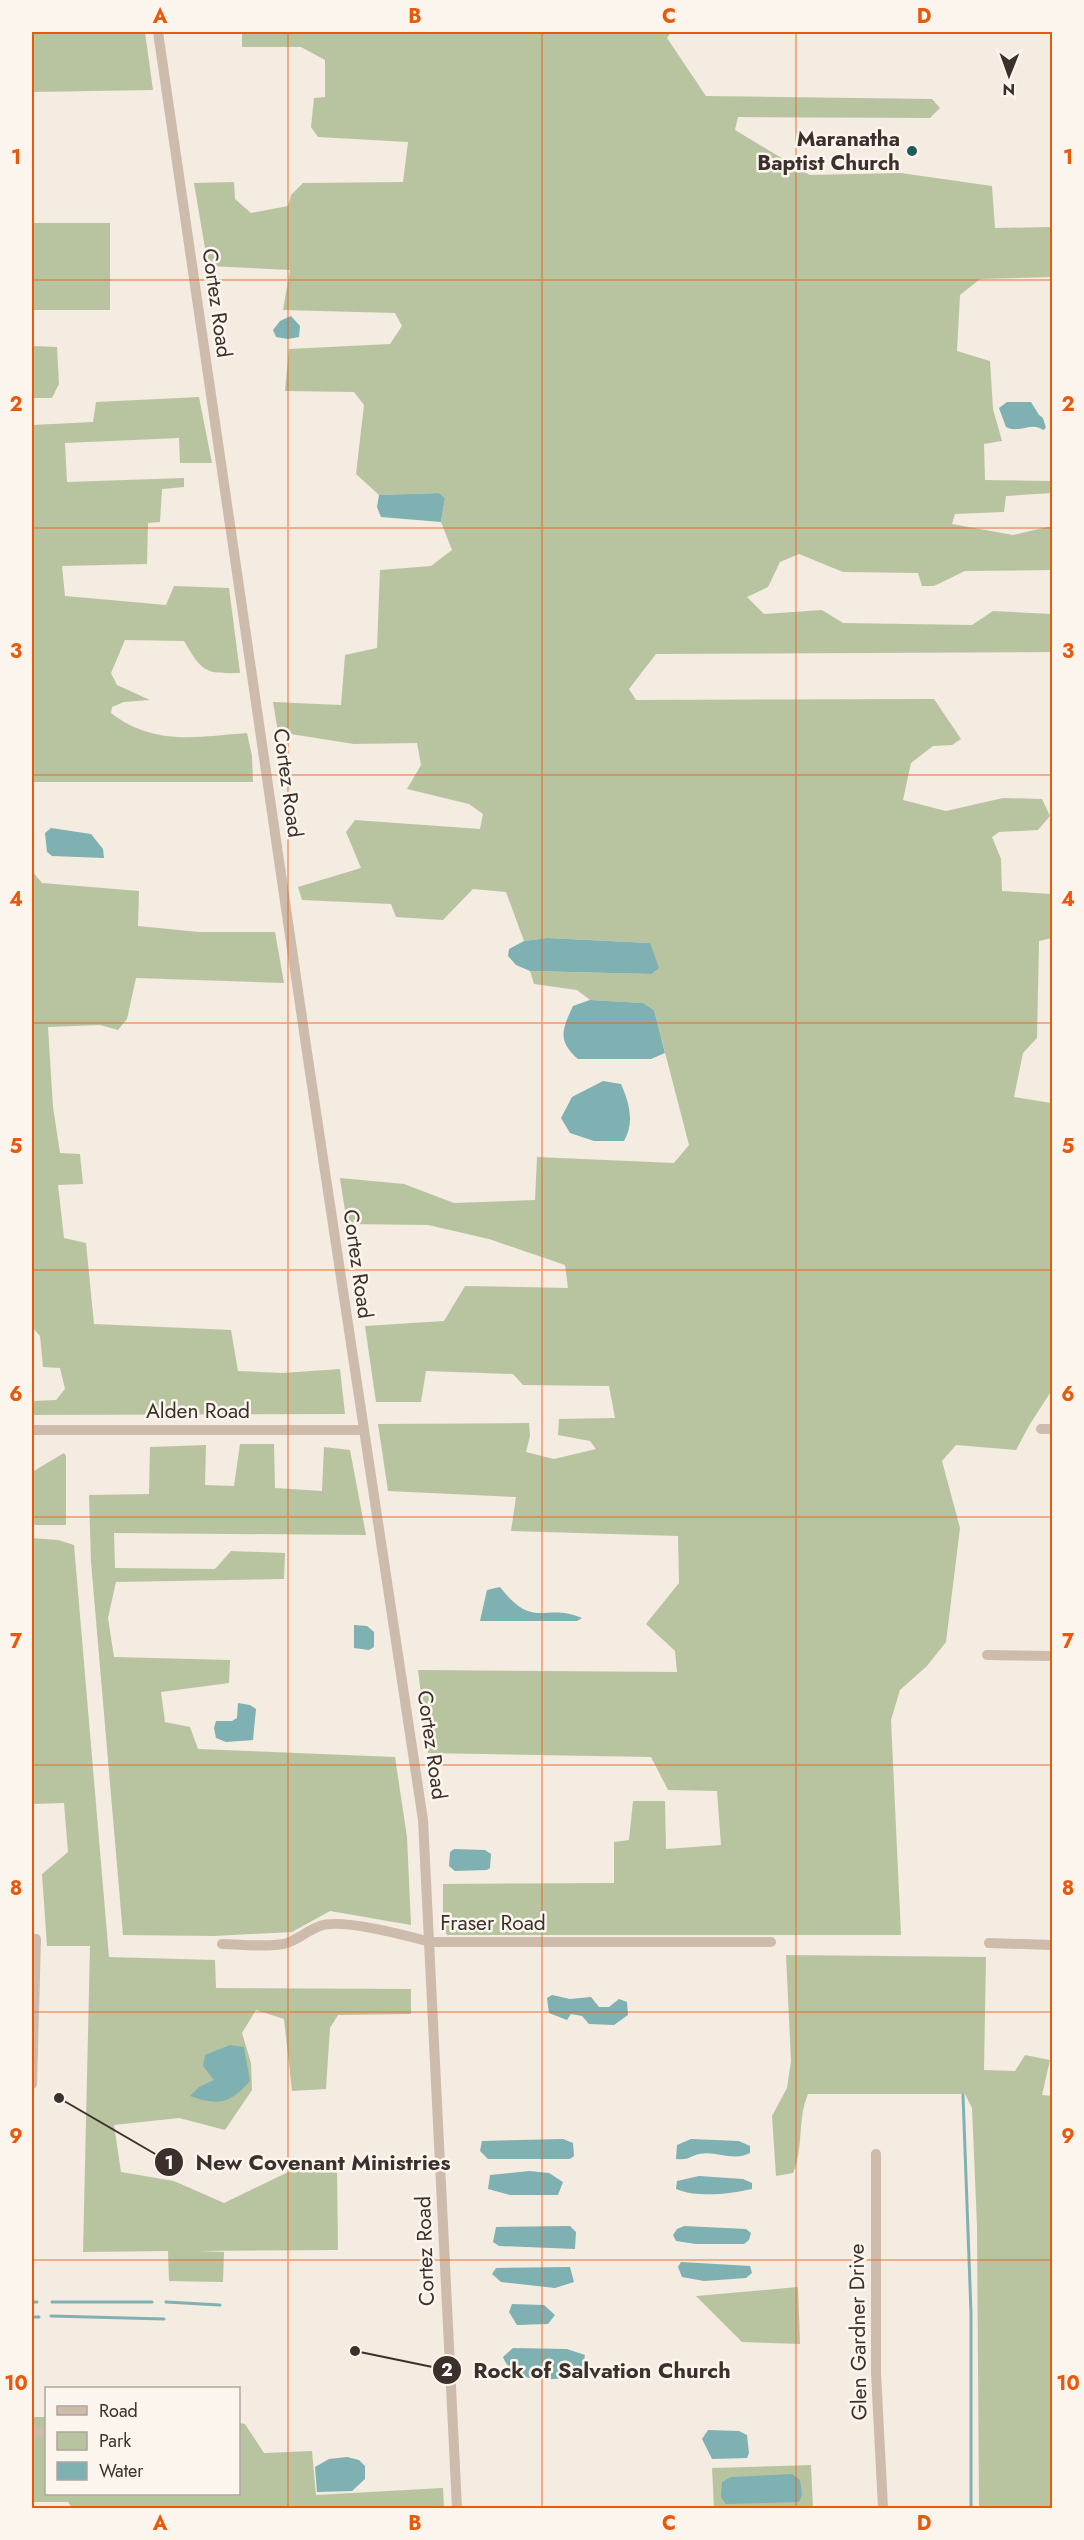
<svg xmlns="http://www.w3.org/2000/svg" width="1084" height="2540" font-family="Jost,sans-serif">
  <rect width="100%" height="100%" fill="#f4ebe1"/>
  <path fill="#b8c4a0" d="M32,32H145L153,90L32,92Z
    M242,32H671L667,38L706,96L932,99L940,108L930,118L738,117L735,130L810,175L901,173L992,186L995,228L1052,227V277L980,279L960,295L957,351L990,361L993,409L1002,441L984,444L985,480L1052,481V493L1006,496L1004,512L955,514L952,524L1013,535L1052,526V570L965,571L934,586H922L918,573L843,572L799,554L780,562L768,587L747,597L764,614L822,610L843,623L972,625L993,611L1052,614V652L656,654L629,689L636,700L934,699L961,739L952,745L933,746L911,763L903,800L946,811L1003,798L1042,799L1050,816L1038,830L999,832L992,837L1001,859L1002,891L1052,894V938L1039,941L1037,1038L1023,1053L1014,1097L1051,1103L1052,1106V1390L1030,1424L1016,1450L956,1445L942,1461L960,1528L946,1642L927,1666L900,1690L891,1720L901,1935H447L443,1927V1884L614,1883V1842L629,1840L633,1801H665L666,1849L721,1845L717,1791L668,1790L651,1757L428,1753L418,1670L677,1672L675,1651L646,1624L679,1583L678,1536L511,1531L516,1497L388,1491L378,1424L529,1423L530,1436L526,1452L554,1459L596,1449L590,1441L558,1435L559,1419L615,1418L609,1386L523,1385L513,1374L426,1371L421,1402H376L365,1326L444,1321L465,1286L568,1288L565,1265L489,1239L428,1225L347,1224L340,1178L404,1184L454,1203L535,1200L537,1157L674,1163L689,1145L654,1010L643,1003L590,1000L577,990L534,984L530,971L651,974L650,943L547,938L524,941L506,892L473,889L443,920L396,917L391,904L302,900L298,887L361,868L346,832L355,820L480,829L483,814L469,804L407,789L421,765L417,743L354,744L278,732L273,702L341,705L345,655L377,648L380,570L431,566L452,550L441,522L445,498L439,493L379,495L356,474L364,405L354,392L285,391L289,349L390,344L402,326L395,313L283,310L290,270L208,266L194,183L234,182L235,199L251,213L288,206L291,195L303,183L403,182L408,142L318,137L311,127L314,98L325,97V60L301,47H242Z
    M32,223H110V310H32Z
    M32,346L57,347L59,384L52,398H32Z
    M199,397L212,463H180L179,438L65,443L67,482L184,478V487L162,489L160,522L148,523L147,564L62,566L65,596L166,605L174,586L229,588L240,673C203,674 202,671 184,641L125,640L111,673L117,685L150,700L124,702L112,707L111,713C154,746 196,737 247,733L252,756L253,782H32V425L93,422L96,402Z
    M32,871L42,883L139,891L138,926L199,932H275L284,983L136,978L127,1019L118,1030L100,1025L48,1027L53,1107L60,1153L80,1154L83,1184L58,1185L64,1238L86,1243L94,1324L231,1330L238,1371L282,1373L340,1369L345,1414L32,1415V1401L56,1400L65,1389L60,1368L43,1367L40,1336L32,1327Z
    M240,1444H274L275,1488L322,1491L324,1447L350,1450L366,1535L114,1533L115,1568L215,1569L231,1551L285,1553L284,1579L116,1582L108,1618L114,1657L230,1660L229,1683L161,1692L165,1722L190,1727L198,1749L395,1757L407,1837L411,1925L330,1911L292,1932L214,1936L123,1935L91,1562L89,1495L149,1494L150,1447L206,1445L205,1485L234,1486Z
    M64,1453L66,1456V1525H35L32,1521V1472Z
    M32,1538L58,1540L74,1545L109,1957L215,1960L216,1988L411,1989V2014L338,2015L330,2028L326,2089L292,2091L284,2019L256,2010L242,2033L251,2063L252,2090L225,2130L179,2118L114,2125L121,2172L174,2181L224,2203L305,2164L337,2165L338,2250L199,2251L224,2252L223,2282L169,2281L168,2251L83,2252L90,1946H47L42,1874L68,1852L64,1803L32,1804Z
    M786,1955L986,1957L984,2070L1015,2071L1025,2055L1050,2060L1042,2095L1052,2096V2508H979L977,2226L972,2108L965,2094H808C797,2120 804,2148 793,2173L776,2176L772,2116L787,2088L791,2061Z
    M798,2287L800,2344L742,2342L696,2296Z
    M32,2417H46V2494H238L239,2423L245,2424L264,2453L312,2451L316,2495L443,2488L444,2508H72L68,2502H32Z
    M811,2465L813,2508H714L712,2468Z"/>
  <path fill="#7fb0b2" d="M291,316L300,326L299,337L288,339L276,337L273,330L280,321Z
    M1007,402H1031L1039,415L1043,418L1046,428L1043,430C1032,421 1019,434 1006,427L999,408Z
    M439,493L445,498L441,522L381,517L377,507L379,495Z
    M51,828L91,834L103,849L104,858L52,856L47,852L45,833Z
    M547,938L650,943L659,968L651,974L530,971L516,965L508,956L509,949L524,941Z
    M590,1000L643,1003L654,1010L665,1053L651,1059H578C557,1040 562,1030 573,1006Z
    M603,1081L621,1084C629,1102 635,1123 624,1141H594L570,1133L561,1118L572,1097Z
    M500,1587C534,1631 544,1602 582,1618L577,1621H480L487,1590Z
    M354,1625L367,1626L374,1632V1647L369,1650L354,1648Z
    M238,1703L250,1705L256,1709L253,1740L226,1742L216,1738L214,1728L216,1721H232L237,1718Z
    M454,1849L485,1850L491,1854L490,1868L487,1870L455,1871L449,1866L450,1852Z
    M552,1995L570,1999L591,1997L599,2007H609L619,1999L627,2002L628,2015L614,2025L589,2024L582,2016L571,2014L567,2020L549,2013L547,1998Z
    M230,2045L244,2047L250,2081C230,2104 218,2106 190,2096L199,2087L214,2080L203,2066L205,2055Z
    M563,2139L573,2143L574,2156L570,2159H488L480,2151L482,2141Z
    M691,2139L739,2141L750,2146V2153C733,2162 716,2150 699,2154C687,2157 691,2160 676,2159L677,2145Z
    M529,2171L549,2173L563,2182L558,2195H510L488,2189L490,2175Z
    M699,2176L743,2179L752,2183V2189C729,2194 698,2198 676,2189L677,2181Z
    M570,2226L576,2232L575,2249L499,2246L493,2242L496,2227Z
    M684,2226L746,2229L751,2233L749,2240L744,2244H696L676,2241L673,2235L677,2229Z
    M681,2262L750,2266L752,2273L746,2278L704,2281L682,2277L678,2267Z
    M570,2267L574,2282L555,2288L501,2282L492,2274L496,2268Z
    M512,2304L544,2305L555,2315L548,2324L517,2325L509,2312Z
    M513,2348L567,2349L585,2355L581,2376C554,2379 515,2387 503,2357Z
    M708,2430L739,2431L747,2435L749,2453L747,2458L712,2459L702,2439Z
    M347,2457L359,2460L365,2466V2479L352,2491L317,2492L315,2467L329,2459Z
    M792,2474L800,2480L802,2495L799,2502L726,2504L721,2497L722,2482L731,2477Z"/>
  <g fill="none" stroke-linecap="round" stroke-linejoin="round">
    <path stroke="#7fb0b2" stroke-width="3" d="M963,2095L971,2313V2508
      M32,2302H37
      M52,2302H152
      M166,2302L220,2305
      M51,2316L164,2319
      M32,2317H39"/>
    <path stroke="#cdbbac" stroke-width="10" d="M158,32L308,1059L423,1820L457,2508
      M1041,1429H1052
      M32,1430H364
      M987,1655L1052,1656
      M32,1939H36L32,2084
      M989,1943L1052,1945
      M222,1944C240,1944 270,1948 287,1943C299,1939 308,1930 320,1926C341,1918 408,1936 430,1942H771
      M876,2154V2373L883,2508
      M32,2432H46"/>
  </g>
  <path fill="none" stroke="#e8590c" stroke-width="1.5" stroke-opacity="0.55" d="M288,32V2508M542,32V2508M796,32V2508M32,280H1052M32,528H1052M32,775H1052M32,1023H1052M32,1270H1052M32,1517H1052M32,1765H1052M32,2012H1052M32,2260H1052"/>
  <circle fill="#1f5a5e" stroke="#fbf5ee" stroke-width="2" cx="912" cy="151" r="6"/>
  <g text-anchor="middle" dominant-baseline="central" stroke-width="5" stroke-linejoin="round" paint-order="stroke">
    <g font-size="21" font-weight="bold" fill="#3b302b" stroke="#fbf5ee" text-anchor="end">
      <text x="900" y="139">Maranatha<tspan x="900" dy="24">Baptist Church</tspan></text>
    </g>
    <g font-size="21" fill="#3b302b" stroke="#fbf5ee">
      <text transform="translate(217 303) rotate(82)">Cortez Road</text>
      <text transform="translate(288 783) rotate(82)">Cortez Road</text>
      <text transform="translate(358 1264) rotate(82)">Cortez Road</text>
      <text x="198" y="1411">Alden Road</text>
      <text transform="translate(432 1745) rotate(82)">Cortez Road</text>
      <text x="493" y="1923">Fraser Road</text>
      <text transform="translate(425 2251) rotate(-92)">Cortez Road</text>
      <text transform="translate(858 2332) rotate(-91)">Glen Gardner Drive</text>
    </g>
  </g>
  <path fill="none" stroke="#3b302b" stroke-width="2" d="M59 2098L169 2162M355 2351L447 2370"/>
  <g fill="#3b302b" stroke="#fbf5ee" stroke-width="2">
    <circle cx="59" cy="2098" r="6"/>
    <circle cx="355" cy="2351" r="6"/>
    <circle cx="169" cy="2162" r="15"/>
    <circle cx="447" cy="2370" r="15"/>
  </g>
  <g font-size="18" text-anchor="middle" font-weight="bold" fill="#fff">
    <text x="169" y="2169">1</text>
    <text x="447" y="2376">2</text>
  </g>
  <g font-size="22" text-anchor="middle" font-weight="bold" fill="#3b302b" stroke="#fbf5ee" stroke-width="5" stroke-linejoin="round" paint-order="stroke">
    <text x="323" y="2170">New Covenant Ministries</text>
    <text x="602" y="2378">Rock of Salvation Church</text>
  </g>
  <rect width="1084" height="2540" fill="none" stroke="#fbf5ee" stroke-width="66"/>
  <rect x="45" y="2387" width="195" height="108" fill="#fbf5ee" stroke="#aea6a0" stroke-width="1.5"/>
  <rect x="57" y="2406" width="30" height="9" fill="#cdbbac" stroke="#aea6a0" stroke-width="1.5"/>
  <text x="99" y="2417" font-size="18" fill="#3b302b">Road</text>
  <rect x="57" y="2432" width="30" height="18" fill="#b8c4a0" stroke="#aea6a0" stroke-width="1.5"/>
  <text x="99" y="2447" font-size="18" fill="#3b302b">Park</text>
  <rect x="57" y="2462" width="30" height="18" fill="#7fb0b2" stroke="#aea6a0" stroke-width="1.5"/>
  <text x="99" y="2477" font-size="18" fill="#3b302b">Water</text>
  <g transform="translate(1009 75) rotate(181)" stroke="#fbf5ee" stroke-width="4.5" paint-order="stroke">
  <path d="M0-4.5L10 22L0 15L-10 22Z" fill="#3b302b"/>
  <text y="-9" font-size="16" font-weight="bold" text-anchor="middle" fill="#3b302b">N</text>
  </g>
  <rect x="33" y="33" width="1018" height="2474" fill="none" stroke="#e8590c" stroke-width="2"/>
  <g font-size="20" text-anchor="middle" font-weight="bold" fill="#e8590c">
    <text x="160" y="23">A</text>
    <text x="415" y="23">B</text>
    <text x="669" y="23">C</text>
    <text x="924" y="23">D</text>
    <text x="16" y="164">1</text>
    <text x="1068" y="164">1</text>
    <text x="16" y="411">2</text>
    <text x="1068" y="411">2</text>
    <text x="16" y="658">3</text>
    <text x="1068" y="658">3</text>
    <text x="16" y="906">4</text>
    <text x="1068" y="906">4</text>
    <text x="16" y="1153">5</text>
    <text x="1068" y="1153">5</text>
    <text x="16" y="1401">6</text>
    <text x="1068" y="1401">6</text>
    <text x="16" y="1648">7</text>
    <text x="1068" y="1648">7</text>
    <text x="16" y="1895">8</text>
    <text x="1068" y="1895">8</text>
    <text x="16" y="2143">9</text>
    <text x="1068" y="2143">9</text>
    <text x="16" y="2390">10</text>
    <text x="1068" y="2390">10</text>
    <text x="160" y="2530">A</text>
    <text x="415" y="2530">B</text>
    <text x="669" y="2530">C</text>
    <text x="924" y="2530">D</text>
  </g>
</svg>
